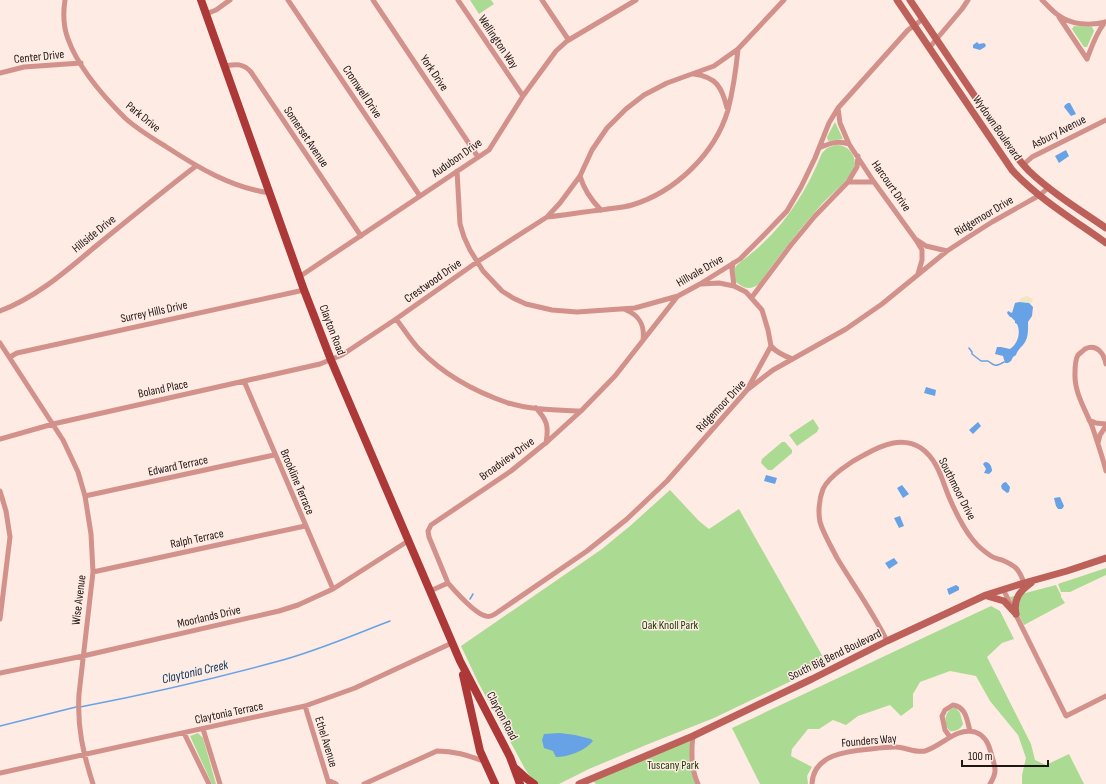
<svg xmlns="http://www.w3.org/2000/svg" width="1106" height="784" font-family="'Sofia Sans Condensed',sans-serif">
  <rect width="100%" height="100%" fill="#feebe3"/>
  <path fill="#abda93" d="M470,0H491L494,4L479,14Z
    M1074,26L1092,27L1094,31L1087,47H1084L1072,29Z
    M835,122L843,139L828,141L827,137Z
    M835,145C848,144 858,156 854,169C850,179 829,196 821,205C799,230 778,257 759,284C750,291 742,288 735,281L734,270L736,266C745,258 754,252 762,244C789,219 809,186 822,153L827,148Z
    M813,419L819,428L817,432L797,446L789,435Z
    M782,442H785L792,450V453L772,470H768L761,463L762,459Z
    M670,490L699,521L709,529L739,509L827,664L714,718L646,745L589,769L559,784H537L530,777L524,767L478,682L461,646L602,549L630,526Z
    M1106,568V575L1070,592H1061L1058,584Z
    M1056,585L1061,595V597L1065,603L1024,625L1010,597Z
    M991,606L1000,611L1014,639L1002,643L987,657L1031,744L1035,760L1046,765L1069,754L1084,784H1022V775L1026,758L1018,735L990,701L976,676L950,671L920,682L913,694V707L901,716L890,705L858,716L846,725L833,720L819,729H808L792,749L791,756L812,767L807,776L808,784H760L732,728Z
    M953,708H956L960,713L963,724C961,729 955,732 950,731C943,725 944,712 953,708Z
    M198,733L203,738L216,784H212L190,736Z
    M693,736L692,751L698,784H596L590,779Z"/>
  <path fill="#f0e6c1" d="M1027,296L1033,299L1032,302L1030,303L1032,305L1026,302H1019L1021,298Z"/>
  <path fill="#67a2e6" d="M977,42L979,44L984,43L986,45L985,47L980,50L973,48V45Z
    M1068,103H1070L1076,114L1071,116L1064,107L1065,105Z
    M1066,150L1069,156L1059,163L1055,156Z
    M1019,302L1029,303L1033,307L1032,316L1028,322C1028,329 1029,338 1023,345C1020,348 1017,351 1016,355L1013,357L1011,361L1008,363H1005L1003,356L995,354L997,347H1001L1010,349C1018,344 1021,332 1017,324L1015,323V321L1011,317H1010L1007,313L1008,311L1012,313L1015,303Z
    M926,387L936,390L935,396L924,393Z
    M978,422L981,426L973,434L969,430Z
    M985,462C990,462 992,467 992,471L989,474L984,473L986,469L983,464Z
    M766,475L777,478L775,484L764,481Z
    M1006,482L1010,487L1009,492L1007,493L1002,489L1001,486L1003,483Z
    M902,485L909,494L903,498L897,488Z
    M1060,497L1064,506L1062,509H1058L1056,506L1054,498Z
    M900,516L904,526L899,528L894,518Z
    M894,558L898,563L889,569L885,563Z
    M956,585L959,587V590L949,595L947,589Z
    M560,733L575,735L591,739L593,741C585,751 568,757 556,757L553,751L544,748L542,740L544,734Z"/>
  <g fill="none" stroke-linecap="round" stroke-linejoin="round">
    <path stroke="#67a2e6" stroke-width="1.5" d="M969,348L972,352V354L981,361H988C995,366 995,367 1004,362
      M470,599L473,594
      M80,707C147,694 213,679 279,661C317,651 353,635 390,621
      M0,726L76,707"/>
    <path stroke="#d2918b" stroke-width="5" d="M65,0C63,13 63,26 68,39C78,67 104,97 125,118C137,129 152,138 165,146C197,167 232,188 270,193
      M288,0L420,196
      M373,0L478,157
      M458,0L523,96
      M542,0L568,39
      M1042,0C1047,5 1052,11 1058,15C1071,25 1090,26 1106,22
      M206,14L216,10L230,0
      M1059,17L1087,59
      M929,48L962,9L968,0
      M1087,59C1092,46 1096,33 1105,22
      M225,66C236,64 243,63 251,72L361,236
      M0,73L24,67L81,63
      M694,74C716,77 722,87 727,108
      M838,108L840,123L849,144L874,182L916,240L922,250V260L918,274
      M819,148C830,143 838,140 849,144
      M1023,165L1032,157L1106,120
      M457,171L460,224L464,237L470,250L483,271L502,291L513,298L526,304L552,310L577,312L635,308L678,296L700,284L740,259L764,235L787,211L801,187L815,158L829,123L838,108L908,30L923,19
      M580,176C584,190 591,200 601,210
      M848,182H874
      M547,217C565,215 583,212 601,210C611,208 622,208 632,205C675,192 715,154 728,110C733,90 736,70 738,49
      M917,240L926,246L947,251
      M733,263L732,270L734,286
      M299,277L489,150L523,96L556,51L567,41L636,0
      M701,284L719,283L734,286L746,292L762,310L768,330L771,346L748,388
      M752,297L791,245L815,216L848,182L857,167L858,156
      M626,310C639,315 645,326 643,340
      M0,311C37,297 66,271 96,246C129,219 162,192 196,166
      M396,319C404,329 411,341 420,350C444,375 476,392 508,403C531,410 557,410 581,411
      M0,343L63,440L78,472L85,496L91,534L93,572L79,694C77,727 83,753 93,784
      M771,346C777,353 784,356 793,359
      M10,357L17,353L304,290
      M1106,364C1104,354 1097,343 1085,349C1083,351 1080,353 1078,355C1075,360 1075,367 1075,373C1074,392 1085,409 1092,426C1097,441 1102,455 1106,471
      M244,381L333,589
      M536,408C547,420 549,426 546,443
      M1089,420L1096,423L1106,424
      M0,439L53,424L320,364L342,355L396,319L477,262L547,217L560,203L580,176L592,150L607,128L626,109L644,95L667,83L714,66L738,49L784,0
      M1098,443L1100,435L1106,426
      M0,491L6,511L10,537L0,619
      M85,496L274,455
      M93,572L305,526
      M448,583C455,591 475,614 486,616C489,617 492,616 495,614L587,551L627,519L667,481L747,390L773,370L846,329L882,304L947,251L970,236L992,222L1040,195L1049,187
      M1003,589L1066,716L1106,696
      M430,591L448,583L429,537L428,531L431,525L511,471L548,441L581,411L615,376L677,297
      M887,641C873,612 854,586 837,558C832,548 823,533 820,522C818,513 819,499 823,489C829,476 852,461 864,455C882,445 902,436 921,448C938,460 942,480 949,497C955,511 963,528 973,540C977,545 985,552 991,556C994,558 998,559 1002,560C1016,566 1019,569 1024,583
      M0,673L83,656L279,611L298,605L333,589L408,541
      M305,706L329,784
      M203,729L220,784
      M184,733L209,784
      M693,736C691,752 691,769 698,784
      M950,737L945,730L942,716L945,710L953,705C966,707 967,720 970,731
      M0,773L305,706L355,688L452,643
      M328,780L336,784
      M364,784L437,751C454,751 467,755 483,761
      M812,784C813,754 848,751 871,749C879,748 887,747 895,747C905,747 915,753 925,751C942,746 956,727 975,732C984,735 989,744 991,753C995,767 998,771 990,784"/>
    <path stroke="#bd605a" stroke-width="7" d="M897,0L1012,170C1039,199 1074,220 1106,243
      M910,0L1009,147C1016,156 1022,164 1029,171C1052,193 1080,210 1106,228
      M987,596L1004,601L1016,614
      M1016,614C1013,599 1020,591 1031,583
      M579,784L693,736L812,679L887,641L986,595L1024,583L1067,571L1106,558"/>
    <path stroke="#ac3837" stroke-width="8" d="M201,0L304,290L331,360L460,661L510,757L520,784
      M463,675L480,751L495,784
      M516,769L527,779L534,784"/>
  </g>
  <g text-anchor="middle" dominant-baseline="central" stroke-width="3" stroke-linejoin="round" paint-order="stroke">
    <g font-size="12" fill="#1e1613" stroke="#feebe3">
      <text transform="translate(498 42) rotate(56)">Wellington Way</text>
      <text transform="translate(39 57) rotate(-6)">Center Drive</text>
      <text transform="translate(434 73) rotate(56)">York Drive</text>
      <text transform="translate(362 92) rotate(56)">Cromwell Drive</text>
      <text transform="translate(143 117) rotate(39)">Park Drive</text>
      <text transform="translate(997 128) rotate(55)">Wydown Boulevard</text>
      <text transform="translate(1059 132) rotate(-27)">Asbury Avenue</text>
      <text transform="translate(306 137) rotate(56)">Somerset Avenue</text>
      <text transform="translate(457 158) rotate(-35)">Audubon Drive</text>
      <text transform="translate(891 186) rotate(55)">Harcourt Drive</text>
      <text transform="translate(984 216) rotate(-31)">Ridgemoor Drive</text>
      <text transform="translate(94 234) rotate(-39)">Hillside Drive</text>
      <text transform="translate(700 271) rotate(-30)">Hillvale Drive</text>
      <text transform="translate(433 281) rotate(-35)">Crestwood Drive</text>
      <text transform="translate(154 312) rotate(-12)">Surrey Hills Drive</text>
      <text transform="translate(332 330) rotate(69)">Clayton Road</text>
      <text transform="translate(163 389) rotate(-12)">Boland Place</text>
      <text transform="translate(721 406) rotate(-47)">Ridgemoor Drive</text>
      <text transform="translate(507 459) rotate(-36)">Broadview Drive</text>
      <text transform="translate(178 466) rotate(-12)">Edward Terrace</text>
      <text transform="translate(297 482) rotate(67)">Brookline Terrace</text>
      <text transform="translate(957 489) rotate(63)">Southmoor Drive</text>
      <text transform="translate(197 539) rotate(-12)">Ralph Terrace</text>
      <text transform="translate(79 600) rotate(-83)">Wise Avenue</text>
      <text transform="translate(209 617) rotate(-13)">Moorlands Drive</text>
      <text transform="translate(835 655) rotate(-26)">South Big Bend Boulevard</text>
      <text transform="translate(229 713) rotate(-12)">Claytonia Terrace</text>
      <text transform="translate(502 716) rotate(62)">Clayton Road</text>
      <text transform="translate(869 741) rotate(-5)">Founders Way</text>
      <text transform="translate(326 742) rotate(73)">Ethel Avenue</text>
    </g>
    <g font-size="12" fill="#173700" stroke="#feebe3">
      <text x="670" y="625">Oak Knoll Park</text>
      <text x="673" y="765">Tuscany Park</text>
    </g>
    <g font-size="13" font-style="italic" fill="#07325d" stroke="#feebe3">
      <text transform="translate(195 672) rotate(-13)">Claytonia Creek</text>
    </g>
  </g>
  <path d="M962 760v6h86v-6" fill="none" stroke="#1e1613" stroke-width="2"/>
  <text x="968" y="760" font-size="12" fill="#1e1613" stroke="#feebe3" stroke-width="3" paint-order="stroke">100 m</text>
</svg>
